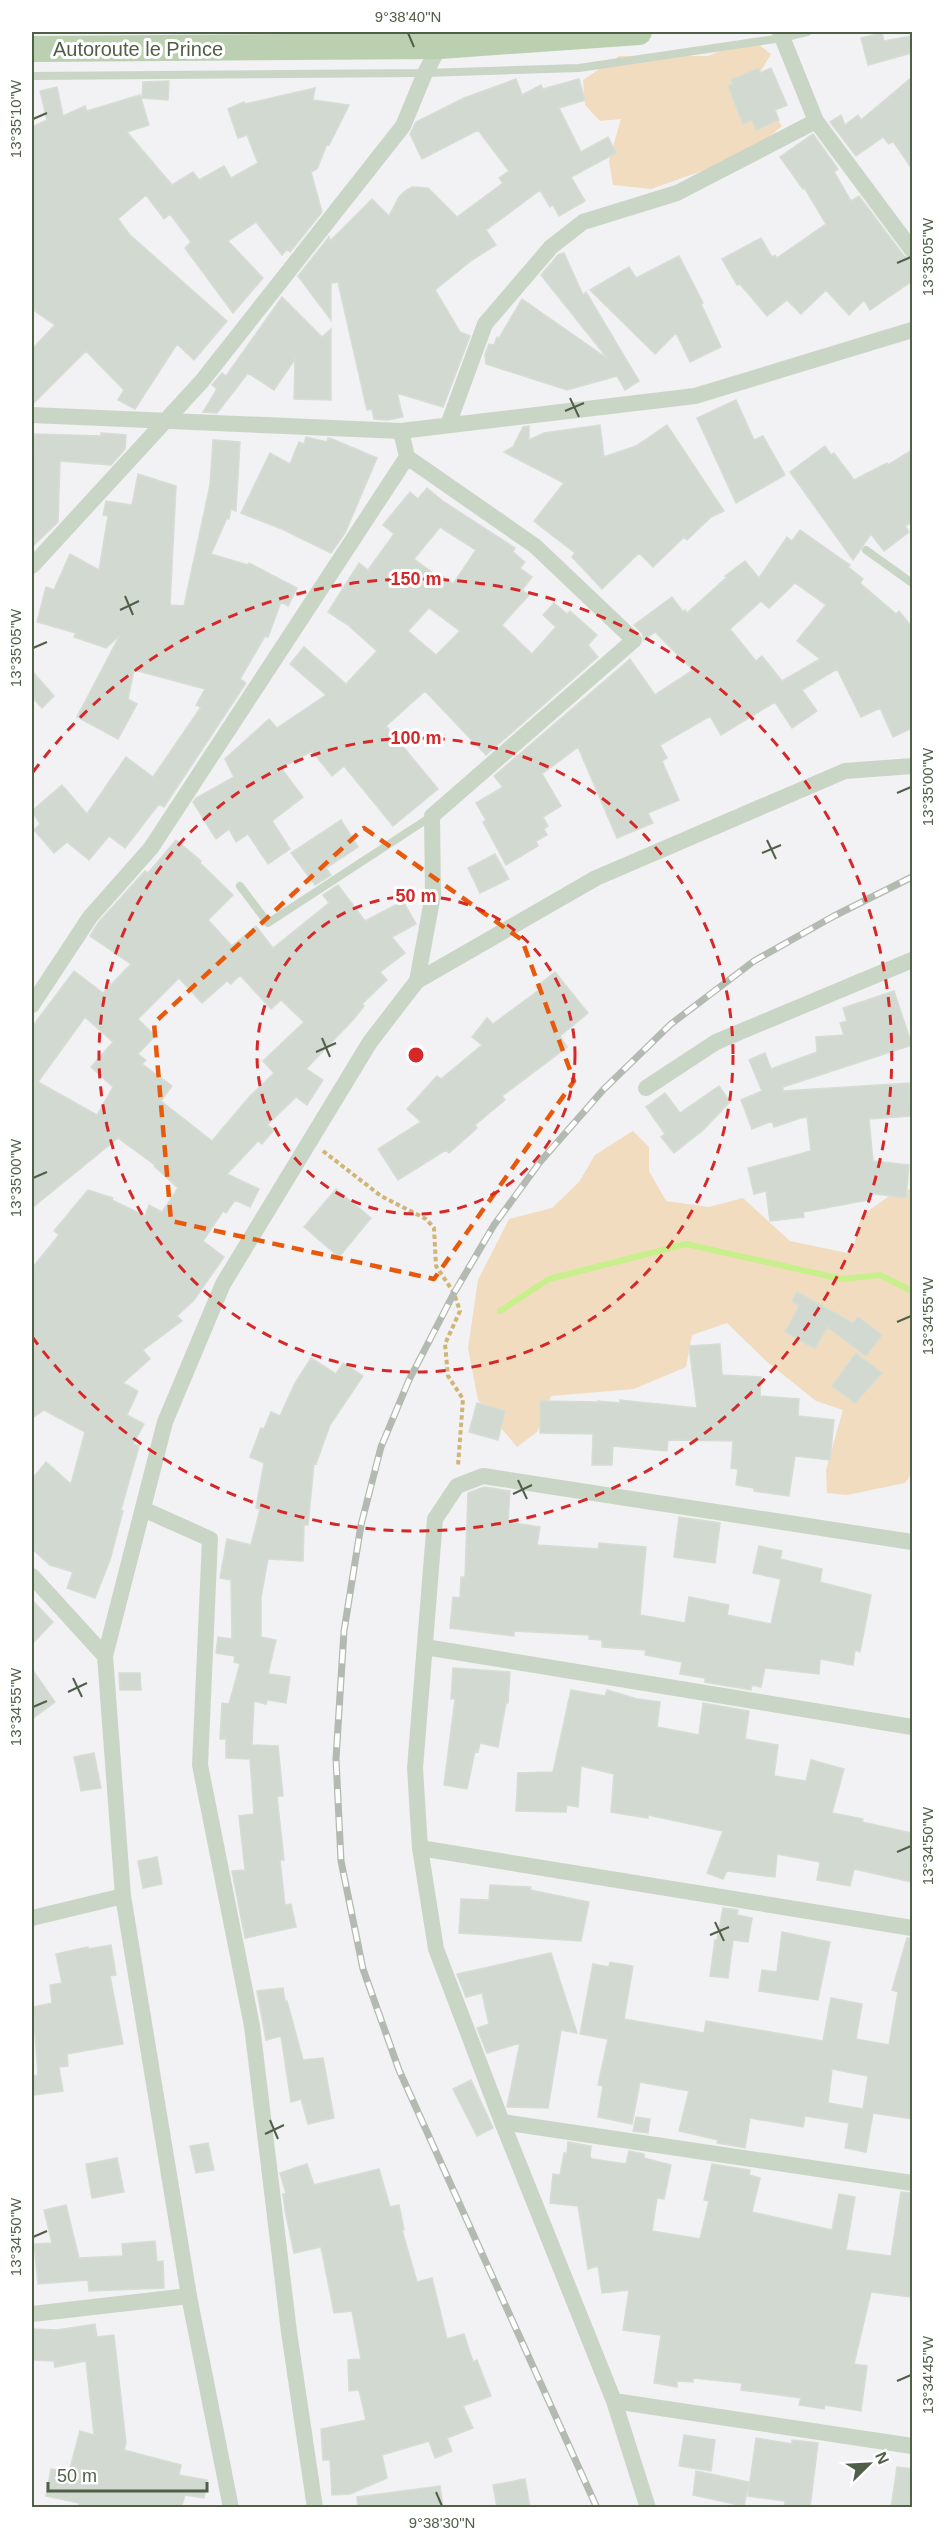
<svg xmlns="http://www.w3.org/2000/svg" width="944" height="2539" font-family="Helvetica,sans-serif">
  <rect width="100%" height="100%" fill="#f2f1f4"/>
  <path fill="#f1dcc0" d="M750,38L771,54L752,85L782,126L762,143L719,165L651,189L613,185L609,161L621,119L600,121L585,105L583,80L619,56H708Z
    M633,1131L649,1147V1171L666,1201L709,1207L743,1198L790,1241L852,1254L861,1216L895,1192L912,1189V1473L905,1483L847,1495L827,1493L826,1470L843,1410L816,1401L766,1361L727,1323L692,1335L686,1367L634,1389L551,1396L537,1432L517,1447L478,1400L468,1348L478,1280L509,1219L552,1208L579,1182L595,1155Z"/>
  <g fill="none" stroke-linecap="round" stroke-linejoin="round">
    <path stroke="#c7ef8c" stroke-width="6" d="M500,1311L549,1279L686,1244L842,1279L880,1275L912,1291"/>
  </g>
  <path fill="#d2d9d0" stroke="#d6ddd5" stroke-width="1.5" fill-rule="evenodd" d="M882,33L884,41L912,36V53L868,65L861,38Z
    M759,68L760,73L771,68L787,105L775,110L779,120L756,130L752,120L743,124L728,86L733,84L731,80Z
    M912,77V169L893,141L889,144L883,137L856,156L830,122L841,115L845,125L858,115L861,120Z
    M516,79L522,95L541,85L543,89L579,79L585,100L559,108L581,152L608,137L616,153L571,177L585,201L559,216L553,205L550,207L540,190L486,230L496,245L472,260L435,290L460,332L470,336L443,407L397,393L403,417L388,420L374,419L372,409L367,410L338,282L331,283V320L298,276L329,237L330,241L372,199L389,216L399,197L405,191L412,187L428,188L457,217L503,183L499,178L509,171L478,130L422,159L410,134L416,122L464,98Z
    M169,81L168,100L142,98L143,82Z
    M57,87L63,116L85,106L87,111L140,95L149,125L127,132L172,185L193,172L199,180L224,166L231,178L258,163L247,135L238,138L228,109L244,102L245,104L315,88L313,100L349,105L329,145L327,144L317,169L311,172L322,212L290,252L287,249L282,255L256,222L228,241L263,278L233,313L185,248L191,242L170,214L164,219L146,195L118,219L130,235L227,321L194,360L177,344L135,409L118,400L124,390L86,351L32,405V349L55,325L32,309V127L47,120L40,91Z
    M813,134L838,169L834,172L851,201L859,196L904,256L912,260V281L870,310L864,300L849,315L826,290L801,314L787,300L767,316L740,284L737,285L722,259L761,238L772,257L775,255L777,258L826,224L804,187L803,189L780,157Z
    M564,253L583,295L586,292L639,381L625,390L617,376L567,390L486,364L485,354L489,344L494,345L497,337L499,338L522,299L608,359L541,275L558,255Z
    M679,256L703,303L701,304L721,347L690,362L676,333L655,354L590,290L629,267L636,278Z
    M282,297L322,337L331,329V400L294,399L295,359L274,390L248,373L217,413L203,412L217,389L212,385L222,373L226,376Z
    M736,400L754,440L763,436L785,475L736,503L697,418Z
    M600,425L604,457L636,446L667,425L724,511L711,517L687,540L684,537L653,567L639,553L602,589L572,557L575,553L534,521L564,483L504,452L513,447L523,427L529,426V440L544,433Z
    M101,433L126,435L125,449L111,465L60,461L58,522L32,547L34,434L101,436Z
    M306,437L327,442L328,438L332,439L377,458L345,533L331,553L282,529L241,513L270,453L290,464L299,442L304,444Z
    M213,440L240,442L236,511L231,509L229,519L227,518L211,554L248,565L249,563L297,588L288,606L281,602L268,637L265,636L240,679L246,683L164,807L159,804L125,848L109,836L89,860L67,842L54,853L34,830L40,824L32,811L62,785L87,814L126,757L153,777L201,707L196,705L205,689L134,670L128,699L137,704L118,739L77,717L120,635L106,648L74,637L76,633L37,622L46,587L54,590L70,554L99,570L108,516L103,515L106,501L132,505L138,474L176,486L170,605L184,606L210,485Z
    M825,446L831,455L834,453L854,480L887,463L888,465L912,450V522L905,526L909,532L884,551L871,534L853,560L790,472Z
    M427,488L444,502L515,548L513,552L525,562L520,568L532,577L522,590L529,595L502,625L532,654L556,627L543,615L554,603L567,614L570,611L597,635L588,645L598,657L486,755L425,691L386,726L438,789L393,826L344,766L332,776L312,751L281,768L303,797L272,821L290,849L268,864L248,834L236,842L229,829L216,839L193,802L196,798L234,777L225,759L269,719L277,728L326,695L290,664L304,647L346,684L377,651L348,625L328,612L359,563L368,570L394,534L383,525L410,492L418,499ZM440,527L476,550L453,584L442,576L440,578L414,559ZM429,608L460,631L436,655L408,631Z
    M800,530L850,565L848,567L863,579L860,583L896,614L899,611L912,627V728L893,737L880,708L861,717L837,669L802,690L817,711L792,728L775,702L721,735L710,716L660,745L667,758L662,761L679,800L648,813L653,823L617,838L578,747L542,774L561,806L543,817L548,826L544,829L547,835L536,841L538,846L506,865L483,822L486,820L476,803L503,787L494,776L630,659L655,695L693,670L655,632L644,640L642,633L634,625L672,597L683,612L685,610L687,613L727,577L725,576L745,561L759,578L787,537L792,541ZM795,583L826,605L797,641L820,659L782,681L762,656L756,661L730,629L761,601L769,608Z
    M32,671L54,696L42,708L32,697Z
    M341,820L358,847L326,868L331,875L315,885L291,853Z
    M176,840L201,861L200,863L233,895L208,920L232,946L256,926L273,948L329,903L323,895L338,885L365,921L403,901L416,924L392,937L405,953L380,972L387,980L362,1004L364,1006L353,1020L306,1069L323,1080L307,1105L296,1097L267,1125L274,1130L262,1144L258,1141L227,1174L259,1189L250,1207L235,1200L226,1213L223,1211L203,1241L224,1257L194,1300L177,1316L182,1321L143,1350L150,1359L123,1383L138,1391L127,1415L144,1424L133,1444L139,1446L121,1510L123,1511L110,1560L95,1598L67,1588L73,1572L50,1565L32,1549V1479L46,1462L71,1484L85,1432L44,1410L32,1418V1268L59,1235L54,1231L88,1190L113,1198L112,1200L145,1216L149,1205L162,1212L178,1188L154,1166L155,1165L118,1138L32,1208V1027L74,971L103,993L131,964L90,936L98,923L145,871L148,873ZM240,975L271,1009L281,1000L304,1022L263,1061L274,1073L250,1096L212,1141L161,1101L172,1086L142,1064L146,1060L138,1054L155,1036L138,1019L179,978L202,1003L227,981L231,984ZM85,1017L113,1042L91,1067L113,1087L97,1115L38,1082Z
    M495,854L509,879L480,893L468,868Z
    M555,972L588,1013L560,1036L567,1047L502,1096L505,1100L475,1125L477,1128L449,1153L446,1150L398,1180L378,1149L421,1122L407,1109L437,1076L441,1079L482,1045L472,1037L487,1018L493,1024L539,990L536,987Z
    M894,991L912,1045L783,1087V1091L909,1083L911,1116L869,1119L873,1161L909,1165L906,1198L868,1193L869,1200L803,1212L804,1217L770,1221L766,1191L754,1194L748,1168L811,1151L807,1116L774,1127L772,1121L752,1129L741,1100L762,1091L749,1060L765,1053L771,1069L817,1052L816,1037L844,1035L840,1023L847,1021L843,1008Z
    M719,1086L730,1102L702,1131L674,1153L661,1137L665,1134L646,1107L665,1093L680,1113Z
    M336,1189L371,1218L339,1257L304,1227Z
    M797,1292L853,1323L858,1317L882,1335L866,1356L827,1327L815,1349L785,1332L799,1306L792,1301Z
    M720,1344L722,1375L761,1377L760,1396L799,1399L798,1416L834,1420L830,1460L795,1456L789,1496L754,1491V1488L736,1485L738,1469L731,1468L733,1441L668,1440L667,1451L613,1446L612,1465H592L593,1434L540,1433V1401L598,1402V1401L620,1403V1400L697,1408L689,1346Z
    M856,1353L882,1373L855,1403L832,1386Z
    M311,1358L336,1374L343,1363L363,1376L330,1425L316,1464L314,1463L308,1525H304L303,1561L268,1559L261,1597V1637L276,1640L268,1674L290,1677L286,1703L267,1700L266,1704L254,1701L252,1745L278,1746L283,1796H277L284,1860H280L285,1905L291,1904L296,1927L245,1938L232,1871L245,1870L239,1816L254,1814L250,1759L226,1758V1739H220L222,1703L229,1704L240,1664L234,1662L235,1656L216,1653L218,1637L232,1639L231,1580L220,1578L227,1539L251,1545L260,1509L256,1508L264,1463L250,1457L261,1428L264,1429L271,1412L280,1416L295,1383Z
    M477,1403L505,1411L498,1440L469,1432Z
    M484,1487L510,1491L508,1522L540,1527L537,1545L598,1549L599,1543L646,1547L640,1615L685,1623L689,1597L729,1605L727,1615L771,1624L781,1579L753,1573L759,1546L782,1551L780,1559L822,1569L820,1582L871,1595L860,1652L855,1650L853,1665L820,1659L819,1674L765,1668L761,1687L752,1685L751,1690L705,1682V1678L680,1674L682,1662L645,1655L646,1650L602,1647V1640L589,1639V1635L514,1631V1636L450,1628L453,1597L460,1598L461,1577H465L468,1493Z
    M679,1517L720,1523L715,1563L674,1557Z
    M32,1600L53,1622L32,1644Z
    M453,1668L510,1672L508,1703H506L498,1747L480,1743L478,1752L475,1751L467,1789L444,1785L455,1699H451Z
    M32,1669L55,1702L32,1719Z
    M119,1673H140L141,1690H120Z
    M571,1690L605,1696L607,1690L637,1699L660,1702L657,1727L699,1735L703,1703L749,1711L745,1739L778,1745L774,1776L806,1781L811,1760L844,1769L832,1813L863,1819L862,1822L912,1833V1882L854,1869L850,1886L817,1880L820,1862L777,1854L775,1877L727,1871L723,1879L707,1873L723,1831L648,1815V1818L611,1812L614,1774L581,1766L578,1807L567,1805L566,1812L516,1811L518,1773L553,1772Z
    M94,1753L101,1788L81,1791L74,1757Z
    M157,1857L162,1884L143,1888L138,1861Z
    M490,1885L531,1887L530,1890L589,1902L581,1941L459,1933L461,1899L489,1900Z
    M723,1908L738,1910L737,1915L752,1918L748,1942L733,1940L728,1978L710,1976L715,1940H717Z
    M782,1932L830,1942L818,2000L759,1991L762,1970L777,1972Z
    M907,1938H912V2119L873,2113L866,2152L845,2148L849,2123L805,2116L803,2127L750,2118L745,2148L717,2143L718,2140L679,2131L689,2091L640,2082L632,2124L598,2117L603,2086L598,2085L608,2039L580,2034L593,1964L609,1967L610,1962L633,1966L624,2019L704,2033L706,2021L823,2041L831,1998L862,2004L856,2039L889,2045L898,1992L892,1990ZM832,2069L868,2076L863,2109L828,2103Z
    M111,1945L116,1975L110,1976L123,2044L67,2054L68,2066L59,2067L63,2091L34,2095L32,2076L38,2075L33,2007L52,2003L50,1985L62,1983L56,1954L88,1947V1949Z
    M551,1953L577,2033L561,2030L548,2108L507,2107L520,2043L487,2053L477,2028L489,2024L482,1993L466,1997L457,1974Z
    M283,1988L285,2001H287L303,2060L323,2058L334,2118L308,2124L301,2099L291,2102L281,2036L266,2040L257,1991Z
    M471,2080L493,2128L477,2136L453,2089Z
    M636,2117L650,2119L648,2133L633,2131Z
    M568,2142L591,2146L590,2157L592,2159L626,2164L629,2151L644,2154V2158L671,2165L664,2199L657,2198L652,2231L700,2239L709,2201L704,2200L712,2164L750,2170L749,2175L760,2178L752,2212L832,2230L839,2194L855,2197L846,2250L891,2256L901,2192L912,2193L911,2297L871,2292L854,2364L867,2366L861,2411L825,2405L824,2409L799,2405L801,2398L741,2390L742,2383L693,2378V2382L677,2381V2387L654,2383L661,2335L623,2330L629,2290L602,2293L598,2266L588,2269L578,2206L550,2203L553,2174L560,2175L564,2153H567Z
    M208,2143L214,2170L196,2173L190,2146Z
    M117,2158L124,2192L92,2198L86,2164Z
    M307,2164L314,2185L379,2169L390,2207L399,2205L404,2230H402L417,2282L432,2278L447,2339L464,2334L473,2362L477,2360L491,2396L463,2406L473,2428L447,2438L452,2451L435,2458L429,2441L382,2455L387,2478L350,2494L332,2495L330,2460H323L321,2429L366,2420L359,2390L349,2391L348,2360L361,2359L352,2311L334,2313L321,2247L294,2253L285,2210L283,2194L286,2193L280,2173Z
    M66,2205L79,2258L123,2256L122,2244L155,2241L157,2262L163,2261L164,2288L89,2291L88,2280L38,2284L34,2244L52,2243L44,2210Z
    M95,2324L97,2337L114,2335L126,2443L124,2450L181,2465L179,2475L207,2480L204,2498L185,2495L181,2508H79V2503L46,2496L51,2469L69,2472L80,2431L94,2435L86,2361L55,2367L54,2361L32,2360V2329L57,2330Z
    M684,2435L715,2440L711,2471L679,2466Z
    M756,2438L792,2444V2440L818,2443L810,2508H784L785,2501L748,2496Z
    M897,2467L912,2469L910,2508H891Z
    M696,2471L749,2482L744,2506L693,2495Z
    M525,2479L530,2508H497L493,2485Z
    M440,2486L443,2508H358L357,2497Z"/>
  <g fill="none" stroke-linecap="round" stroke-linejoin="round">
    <path stroke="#d0b576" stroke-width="4" stroke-dasharray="4.5 3" stroke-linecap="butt" d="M323,1151L381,1196L426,1219L434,1228L436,1266L454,1293L460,1311L445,1344L448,1376L463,1399L458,1466"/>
    <path stroke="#cad6c5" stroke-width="8" d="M32,76L425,73L579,68L782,38L807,32
      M866,550L912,583
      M240,886L268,923L432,816"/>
    <path stroke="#cad6c5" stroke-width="16" d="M780,32L816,121L912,250
      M32,415L401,431L695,396L912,330
      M448,425L485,324L551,247L583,222L677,193L816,121
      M401,431L407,457L535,546L634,640L432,816L433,895L417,981
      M32,566L202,381L403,126L425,73L440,46
      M32,1005L90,917L151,848L407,457
      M646,1088L716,1042L912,960
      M143,1509L210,1539L200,1765L252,2026L289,2332L315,2508
      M32,1576L105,1656
      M425,1647L912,1727
      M420,1848L912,1928
      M32,1918L123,1896
      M502,2122L912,2183
      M32,2314L189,2296
      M614,2401L912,2446
      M231,2508L189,2296L123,1896L105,1656L165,1422L223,1284L370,1042L417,981L596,878L845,771L912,766
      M648,2508L614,2401L502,2122L436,1949L420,1848L415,1768L435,1519L457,1486L483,1476L912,1542"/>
    <path stroke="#bad0b1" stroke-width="26" d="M32,49L440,46L639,32"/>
    <defs>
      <path id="rail" d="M597,2508L399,2070L363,1969L341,1861L336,1759L344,1631L361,1525L381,1447L409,1380L454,1293L494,1225L540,1162L603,1090L671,1024L754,961L834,916L912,877"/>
    </defs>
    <use href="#rail" stroke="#b3bab1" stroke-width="7"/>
    <use href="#rail" stroke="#fff" stroke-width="4.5" stroke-dasharray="14" stroke-linecap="butt"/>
  </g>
  <path fill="none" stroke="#e8590c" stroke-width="4.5" stroke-dasharray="12 8" stroke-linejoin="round" d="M364,828L522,940L574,1081L434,1279L171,1221L154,1023Z"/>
  <path fill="none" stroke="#505f48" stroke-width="2" d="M408,33L414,47M33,119L47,113M897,263L911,257M570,398L579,417M565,411L584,403M125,596L133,615M120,610L139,601M33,648L47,642M897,793L911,787M767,840L776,859M762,853L781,845M322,1038L330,1057M316,1052L336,1043M33,1178L47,1172M897,1322L911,1316M518,1480L527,1499M513,1494L532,1485M73,1678L82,1697M68,1692L87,1683M33,1707L47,1701M897,1852L911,1846M715,1922L724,1941M710,1935L729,1927M270,2120L278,2139M265,2134L284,2125M33,2237L47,2231M897,2381L911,2375M436,2492L442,2506"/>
  <g fill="none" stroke="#d62828" stroke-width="3" stroke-dasharray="10 8">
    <circle cx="416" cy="1055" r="159"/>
    <circle cx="416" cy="1055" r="317"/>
    <path d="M33 772A476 476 0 1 1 33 1338"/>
  </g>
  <g text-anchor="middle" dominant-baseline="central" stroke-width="6" stroke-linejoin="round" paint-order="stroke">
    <g font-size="20" fill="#505f48" stroke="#fff">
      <text x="138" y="49">Autoroute le Prince</text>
    </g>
  </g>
  <circle cx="416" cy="1055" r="9" fill="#d62828" stroke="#fff" stroke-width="3"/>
  <g font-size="18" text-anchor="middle" font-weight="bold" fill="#d62828" stroke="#fff" stroke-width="6" stroke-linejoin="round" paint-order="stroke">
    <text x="416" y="585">150 m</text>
    <text x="416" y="744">100 m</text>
    <text x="416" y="902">50 m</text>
  </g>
  <rect width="944" height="2539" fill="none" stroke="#ffffff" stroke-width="66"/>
  <g transform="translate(869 2464) rotate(66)" stroke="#ffffff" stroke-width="4.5" paint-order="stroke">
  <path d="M0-4.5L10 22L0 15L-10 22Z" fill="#505f48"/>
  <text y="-9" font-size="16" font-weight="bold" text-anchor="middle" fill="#505f48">N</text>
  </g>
  <path d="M48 2482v9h159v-9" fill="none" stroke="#505f48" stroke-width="3"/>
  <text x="57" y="2482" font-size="18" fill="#505f48" stroke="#ffffff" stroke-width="4.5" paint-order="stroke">50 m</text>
  <rect x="33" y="33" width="878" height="2473" fill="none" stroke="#505f48" stroke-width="2"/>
  <g font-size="15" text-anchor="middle" fill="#505f48">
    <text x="408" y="22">9°38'40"N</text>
    <text transform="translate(16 119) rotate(-90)" y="5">13°35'10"W</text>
    <text transform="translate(928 257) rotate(-90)" y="5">13°35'05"W</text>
    <text transform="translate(16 648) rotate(-90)" y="5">13°35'05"W</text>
    <text transform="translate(928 787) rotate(-90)" y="5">13°35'00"W</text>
    <text transform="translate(16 1178) rotate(-90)" y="5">13°35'00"W</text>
    <text transform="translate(928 1316) rotate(-90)" y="5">13°34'55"W</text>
    <text transform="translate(16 1707) rotate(-90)" y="5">13°34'55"W</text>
    <text transform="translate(928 1846) rotate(-90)" y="5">13°34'50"W</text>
    <text transform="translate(16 2237) rotate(-90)" y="5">13°34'50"W</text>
    <text transform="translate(928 2375) rotate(-90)" y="5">13°34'45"W</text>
    <text x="442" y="2528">9°38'30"N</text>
  </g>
</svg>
